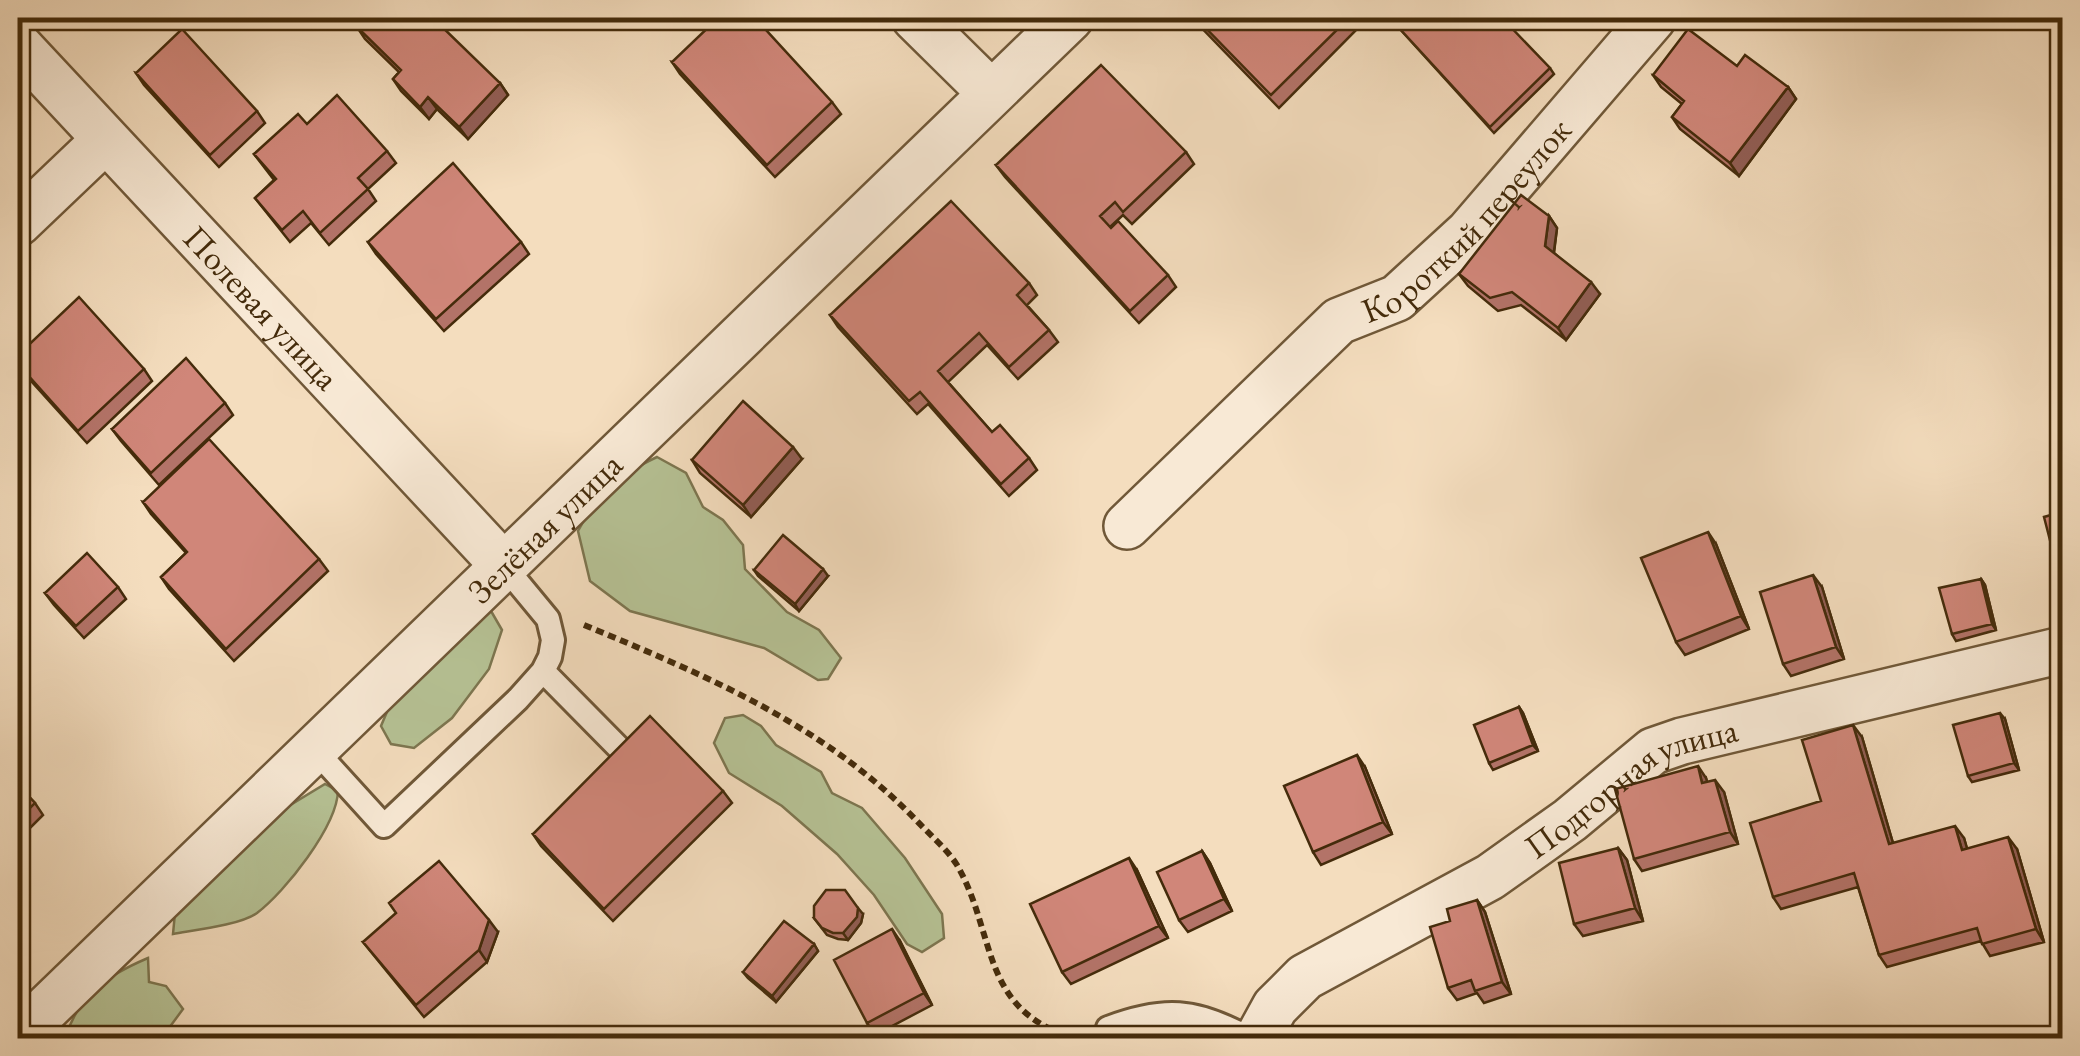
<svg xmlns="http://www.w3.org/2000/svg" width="2080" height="1056" font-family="'EB Garamond',serif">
  <rect width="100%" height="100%" fill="#f4ddbe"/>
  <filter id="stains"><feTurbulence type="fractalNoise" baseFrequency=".002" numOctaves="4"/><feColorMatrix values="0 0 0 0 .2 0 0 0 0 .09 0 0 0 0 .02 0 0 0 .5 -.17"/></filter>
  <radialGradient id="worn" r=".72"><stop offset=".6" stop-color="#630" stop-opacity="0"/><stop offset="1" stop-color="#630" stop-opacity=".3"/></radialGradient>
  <path fill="#b6c295" stroke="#7d7650" stroke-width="2.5" d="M657,457L686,473L703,507L723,520L743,545L745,569L787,612L819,630L841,658L828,679L818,680L764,648L630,611L590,581L578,531C600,490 615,477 657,457Z
    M491,611L502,630L489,669L452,718L414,748L391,744L381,726L392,700L467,617Z
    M743,715L761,726L776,745L821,772L832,793L862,808L905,858L942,914L944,938L922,952L907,944L874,895L837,854L782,806L729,773L714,743L725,718Z
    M325,784L338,791C337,826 285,892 257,913C240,925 195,930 173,934L175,913L209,883L274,815Z
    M148,958L149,982L166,986L183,1009L169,1028L132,1027L105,1038H65C80,993 106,976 148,958Z"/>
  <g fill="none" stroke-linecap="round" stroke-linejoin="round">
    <defs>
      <path id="service" d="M543,671L619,748
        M315,750L384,826L518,699L543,671L550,657L553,640L548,619L505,567
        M1108,1028C1164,1007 1195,1009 1248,1038"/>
      <g id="minor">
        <path d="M915,18L991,93"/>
        <path id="s1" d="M18,45L505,567"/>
        <path d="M18,223L104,141"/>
        <path id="s2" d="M1127,526L1339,321L1397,298L1469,232L1653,18"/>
        <path id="s3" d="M18,1036L1070,18"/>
        <path id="s4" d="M1258,1038L1275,1007L1305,977L1490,877L1570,820L1653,751L1682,741L2062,650"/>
      </g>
    </defs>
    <use href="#service" stroke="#705838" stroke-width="28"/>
    <use href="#minor" stroke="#705838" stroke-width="50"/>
    <path stroke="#442b0b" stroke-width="6" stroke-dasharray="8 5" stroke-linecap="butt" d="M584,625C705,675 823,724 916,820C929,834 947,849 957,865C997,934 979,1011 1075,1038"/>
    <use href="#service" stroke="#f8e9d5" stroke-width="22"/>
    <use href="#minor" stroke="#f8e9d5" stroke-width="45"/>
  </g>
  <path fill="#b37368" stroke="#442b0b" stroke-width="2.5" d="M1192,18H1366L1367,19L1279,108Z
    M357,27L500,83L508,95L468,139L437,109L429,119L401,91L393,79L399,72L365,39Z
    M1400,29L1550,68L1554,74L1494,133Z
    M672,62L832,102L841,114L775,177L680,74Z
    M136,73L257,111L265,123L219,167L144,85Z
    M1653,75L1788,87L1796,99L1739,176L1680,129L1672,117L1682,104L1661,87Z
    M307,124L387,151L396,163L368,189L376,201L329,245L311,223L290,242L255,198L274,180L254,154Z
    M1186,152L1194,164L1132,224L1123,215L1110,227L1168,275L1176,287L1139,323L1005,177L996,165Z
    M1549,216L1557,228L1554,253L1600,294L1566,340L1521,305L1498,311L1468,286L1459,274Z
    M368,242H521L529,254L444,331L376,254Z
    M1029,283L1037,295L1027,305L1049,330L1058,342L1018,379L987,345L948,382L992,432L1029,458L1037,470L1009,496L928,404L917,414L838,327L830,315Z
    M18,355L144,369L152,381L87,443L22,371L18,365Z
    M225,403L233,415L159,485L121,441L112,429Z
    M802,459L751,517L700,473L692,460Z
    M143,502L319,559L328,571L234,661L169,589L161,577L186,553L151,514Z
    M1716,544L1749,629L1685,655L1676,642Z
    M754,570L828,576L799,611L758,576Z
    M1981,579L1985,585L1996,630L1956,641L1952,634Z
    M118,587L126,599L84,638L54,605L45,593Z
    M1822,587L1844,659L1791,676L1783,664Z
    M1519,707L1523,713L1538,751L1493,770L1489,763Z
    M2005,719L2019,770L1972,782L1968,776Z
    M1862,737L1893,843L1964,838L1967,849H2017L2044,942L1990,956L1981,941L1887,967L1879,955L1858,887L1781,909L1773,897L1821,801Z
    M1365,767L1392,834L1321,865L1313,852Z
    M1706,778L1707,782L1724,792L1738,844L1642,871L1634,859Z
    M18,785L35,803L43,815L18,840Z
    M723,791L732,803L613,921L541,846L533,834Z
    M1618,848L1627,860L1643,921L1583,936L1574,924Z
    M1202,851L1210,863L1232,911L1188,932L1179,920Z
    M1137,870L1168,938L1071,984L1062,972Z
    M1477,900L1485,912L1511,994L1484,1003L1477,993L1457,1000L1448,988L1450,921Z
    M863,914L861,923L848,940L838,939L827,935L814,918Z
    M498,932L487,962L424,1017L363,942Z
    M900,941L932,1005L875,1035L867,1023Z
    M814,944L818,951L776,1002L748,978L743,972Z"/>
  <path fill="#925e55" stroke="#442b0b" stroke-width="2.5" d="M500,83L508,95L468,139L459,127Z
    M1788,87L1796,99L1739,176L1730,163Z
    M428,97L437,109L429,119L420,107Z
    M1549,216L1557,228L1553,258L1545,246Z
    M1591,282L1600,294L1566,340L1558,328Z
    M793,447L802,459L751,517L743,505Z
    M1708,532L1716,544L1749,629L1741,616Z
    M823,569L828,576L799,611L795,604Z
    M1813,575L1822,587L1844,659L1836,647Z
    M1981,579L1985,585L1996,630L1992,624Z
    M1519,707L1523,713L1538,751L1533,745Z
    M2000,713L2005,719L2019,770L2014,763Z
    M1853,725L1862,737L1897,857L1889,844Z
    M1357,755L1365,767L1392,834L1383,822Z
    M1698,766L1706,778L1711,795L1702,783Z
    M1715,780L1724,792L1738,844L1730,832Z
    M1955,826L1964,838L1971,862L1962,850Z
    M2008,837L2017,849L2044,942L2036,929Z
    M1618,848L1627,860L1643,921L1635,908Z
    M1202,851L1210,863L1232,911L1224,899Z
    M1129,858L1137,870L1168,938L1159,926Z
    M1477,900L1485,912L1511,994L1502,982Z
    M858,908L863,914L861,923L848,940L843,933Z
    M489,920L498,932L487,962L479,950Z
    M892,929L900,941L932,1005L924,993Z
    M814,944L818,951L776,1002L772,996Z"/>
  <path fill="#d08679" stroke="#442b0b" stroke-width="2.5" d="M366,18H433L500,83L459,127L428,97L420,107L393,79L401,70L357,27Z
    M718,18H755L832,102L767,165L672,62Z
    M1196,18H1349L1271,95Z
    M1411,18H1502L1550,68L1490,127L1400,29Z
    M182,29L257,111L210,155L136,73Z
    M1688,29L1737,66L1745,55L1788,87L1730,163L1672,117L1684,101L1653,75Z
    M1101,65L1186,152L1123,212L1115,202L1100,216L1111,228L1118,221L1168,275L1130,311L996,165Z
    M337,95L387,151L358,178L368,189L320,233L303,211L282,230L255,198L276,179L254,154L298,114L307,124Z
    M453,163L521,242L436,319L368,242Z
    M1521,195L1549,216L1545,246L1591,282L1558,328L1512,292L1490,298L1459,274Z
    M951,201L1029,283L1017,295L1049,330L1009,367L979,333L938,371L992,432L1000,425L1029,458L1001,484L920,392L909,401L830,315Z
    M79,297L144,369L78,431L18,364V355Z
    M186,358L225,403L151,473L112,429Z
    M743,401L793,447L743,505L692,460Z
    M209,439L319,559L226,649L161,577L187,552L143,502Z
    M2062,512V587L2044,517Z
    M1708,532L1741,616L1676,642L1641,558Z
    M783,535L823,569L795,604L754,570Z
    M87,553L118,587L76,626L45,593Z
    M1813,575L1836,647L1783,664L1760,592Z
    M1981,579L1992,624L1952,634L1939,588Z
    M1519,707L1533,745L1489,763L1474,725Z
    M2000,713L2014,763L1968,776L1953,725Z
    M650,716L723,791L604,909L533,834Z
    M1853,725L1889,844L1955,826L1962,850L2008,837L2036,929L1982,944L1977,928L1879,955L1854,873L1773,897L1750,823L1821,801L1802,740Z
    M1357,755L1383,822L1313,852L1284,786Z
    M1698,766L1702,783L1715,780L1730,832L1634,859L1615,789Z
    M18,785L35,803L18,820Z
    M1618,848L1635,908L1574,924L1559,863Z
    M1202,851L1224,899L1179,920L1157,872Z
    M1129,858L1159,926L1062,972L1030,904Z
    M439,861L489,920L479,950L416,1005L363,942L396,913L389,903Z
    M826,890H845L858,908L857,917L843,933H833L822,928L814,918V906Z
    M1477,900L1502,982L1475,991L1471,980L1448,988L1430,927L1450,921L1447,909Z
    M784,921L814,944L772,996L743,972Z
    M892,929L924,993L867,1023L834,960Z"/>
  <g text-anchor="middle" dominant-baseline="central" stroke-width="10" stroke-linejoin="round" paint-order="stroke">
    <g font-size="35" fill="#442b0b" stroke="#f8e9d5">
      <text stroke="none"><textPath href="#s2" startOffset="460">Короткий переулок</textPath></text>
      <text stroke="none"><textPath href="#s1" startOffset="358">Полевая улица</textPath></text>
      <text stroke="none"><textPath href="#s3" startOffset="732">Зелёная улица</textPath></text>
      <text stroke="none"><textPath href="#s4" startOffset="458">Подгорная улица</textPath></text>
    </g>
  </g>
  <rect width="2080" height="1056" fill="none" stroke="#f4ddbe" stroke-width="60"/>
  <rect x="20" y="20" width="2040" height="1016" fill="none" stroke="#442b0b" stroke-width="5"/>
  <rect x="30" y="30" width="2020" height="996" fill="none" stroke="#442b0b" stroke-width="2.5"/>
  <rect width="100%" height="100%" filter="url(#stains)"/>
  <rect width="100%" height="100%" fill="url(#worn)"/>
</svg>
